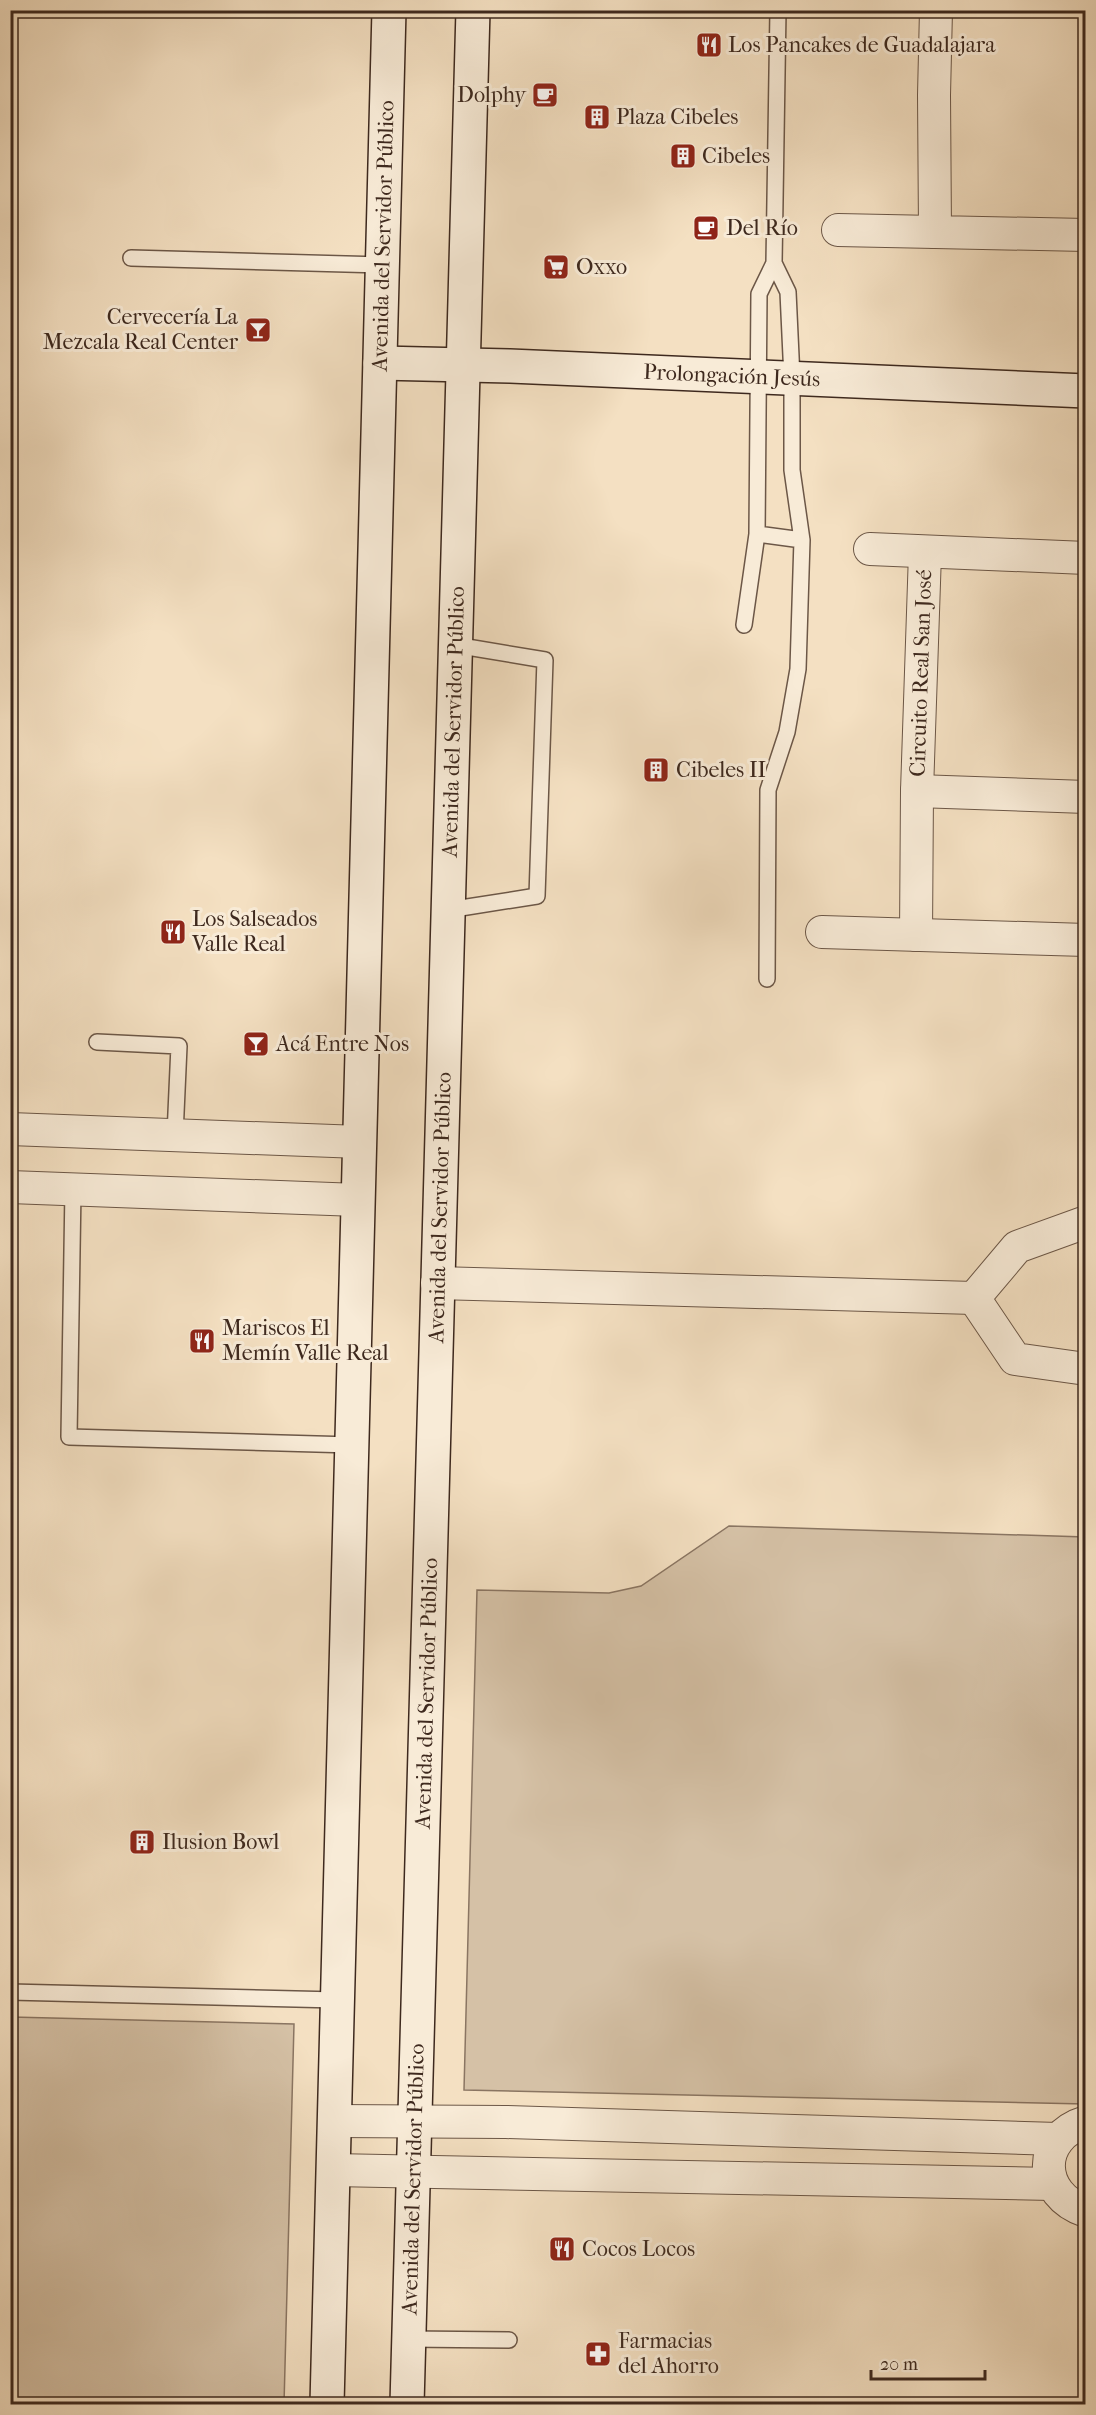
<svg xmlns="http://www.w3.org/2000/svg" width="1096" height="2415" font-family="'IM FELL French Canon',serif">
  <rect width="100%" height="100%" fill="#f4e0c2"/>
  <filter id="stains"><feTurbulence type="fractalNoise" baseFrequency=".00333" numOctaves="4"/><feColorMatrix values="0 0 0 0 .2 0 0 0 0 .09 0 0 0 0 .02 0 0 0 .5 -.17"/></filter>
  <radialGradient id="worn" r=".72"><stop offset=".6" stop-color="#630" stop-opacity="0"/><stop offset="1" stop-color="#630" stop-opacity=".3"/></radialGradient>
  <path fill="#d5c1a6" stroke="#8a7562" stroke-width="1.5" d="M729,1526L1085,1537V2104L464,2090L477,1590L609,1593L641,1586Z
    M11,2017L294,2024L284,2404H11Z"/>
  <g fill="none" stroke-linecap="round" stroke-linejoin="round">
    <defs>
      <path id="lane" d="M131,258L382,265
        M757,534L802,540
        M744,625L757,534L759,294L774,263L778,10
        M448,910L537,896L545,660L455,645
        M767,979L768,790L787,732L798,669L802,540L792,470V378L788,292L774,263
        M97,1042L179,1046L175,1135
        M73,1189L69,1437L352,1445
        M10,1992L337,2000
        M408,2339L509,2340"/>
      <g id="street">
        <path d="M936,10L934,95L935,232L1086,235"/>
        <path d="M838,230L935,232"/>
        <path d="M870,549L1086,558"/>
        <path d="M917,791L1086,797"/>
        <path d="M822,932L1086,940"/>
        <path id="s1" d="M916,935L917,791L925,553"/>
        <path d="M10,1129L360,1142"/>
        <path d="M10,1187L358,1200"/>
        <path d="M437,1283L974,1298"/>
        <path d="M974,1298L1015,1359L1086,1369"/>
        <path d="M974,1298L1017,1247L1086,1222"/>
        <path d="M335,2121L506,2122L1058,2139"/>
        <path d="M1086,2122C1036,2137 1037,2195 1086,2211"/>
        <path d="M333,2170L1052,2184"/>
      </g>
      <g id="secondary">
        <path id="s2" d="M380,363L510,366L1086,391"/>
        <path id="s3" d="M327,2404L389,10"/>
        <path id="s4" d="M407,2404L473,10"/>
      </g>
    </defs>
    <use href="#lane" stroke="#6c5747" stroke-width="18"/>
    <use href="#street" stroke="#6c5747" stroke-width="34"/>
    <use href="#secondary" stroke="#3e291e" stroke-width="36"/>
    <use href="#lane" stroke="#f8ebd7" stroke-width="15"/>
    <use href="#street" stroke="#f8ebd7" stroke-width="32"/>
    <use href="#secondary" stroke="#f8ebd7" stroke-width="33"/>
  </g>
  <defs>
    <symbol id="restaurant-square" viewBox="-11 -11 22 22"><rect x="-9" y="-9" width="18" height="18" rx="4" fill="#8f2418" stroke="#f8ebd7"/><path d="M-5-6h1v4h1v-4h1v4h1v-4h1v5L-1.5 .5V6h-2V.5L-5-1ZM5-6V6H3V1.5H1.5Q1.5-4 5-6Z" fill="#fff"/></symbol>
    <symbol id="cafe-square" viewBox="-11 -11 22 22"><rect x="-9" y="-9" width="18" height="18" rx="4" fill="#8f2418" stroke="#f8ebd7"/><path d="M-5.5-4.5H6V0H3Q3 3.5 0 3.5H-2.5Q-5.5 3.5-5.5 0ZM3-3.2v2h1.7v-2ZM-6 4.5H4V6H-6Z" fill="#fff"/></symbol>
    <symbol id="building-square" viewBox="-11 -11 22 22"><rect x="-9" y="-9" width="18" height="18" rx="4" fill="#8f2418" stroke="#f8ebd7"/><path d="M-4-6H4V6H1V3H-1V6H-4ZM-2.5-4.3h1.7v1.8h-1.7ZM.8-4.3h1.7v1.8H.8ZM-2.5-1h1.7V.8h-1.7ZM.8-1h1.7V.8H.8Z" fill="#fff"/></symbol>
    <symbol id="supermarket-square" viewBox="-11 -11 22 22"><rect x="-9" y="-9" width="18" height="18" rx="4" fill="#8f2418" stroke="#f8ebd7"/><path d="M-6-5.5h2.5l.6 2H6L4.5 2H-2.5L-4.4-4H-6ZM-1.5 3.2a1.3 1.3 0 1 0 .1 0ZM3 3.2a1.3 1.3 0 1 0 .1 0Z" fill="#fff"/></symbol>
    <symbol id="bar-square" viewBox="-11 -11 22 22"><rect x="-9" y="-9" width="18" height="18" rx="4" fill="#8f2418" stroke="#f8ebd7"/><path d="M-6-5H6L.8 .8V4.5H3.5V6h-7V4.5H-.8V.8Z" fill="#fff"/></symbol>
    <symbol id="pharmacy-square" viewBox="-11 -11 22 22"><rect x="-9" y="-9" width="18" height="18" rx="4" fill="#8f2418" stroke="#f8ebd7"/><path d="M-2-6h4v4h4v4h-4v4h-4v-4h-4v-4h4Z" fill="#fff"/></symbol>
  </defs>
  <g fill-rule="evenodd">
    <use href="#restaurant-square" x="694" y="30" width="30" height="30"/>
    <use href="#cafe-square" x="530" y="80" width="30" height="30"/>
    <use href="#building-square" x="582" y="102" width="30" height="30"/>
    <use href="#building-square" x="668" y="141" width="30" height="30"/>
    <use href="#cafe-square" x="691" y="213" width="30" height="30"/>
    <use href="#supermarket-square" x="541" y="252" width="30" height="30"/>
    <use href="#bar-square" x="243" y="315" width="30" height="30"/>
    <use href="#building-square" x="641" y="755" width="30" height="30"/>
    <use href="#restaurant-square" x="158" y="917" width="30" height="30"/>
    <use href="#bar-square" x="241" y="1029" width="30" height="30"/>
    <use href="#restaurant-square" x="187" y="1326" width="30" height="30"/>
    <use href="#building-square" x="127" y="1827" width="30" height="30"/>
    <use href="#restaurant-square" x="547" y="2234" width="30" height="30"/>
    <use href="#pharmacy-square" x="583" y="2339" width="30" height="30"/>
  </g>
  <g text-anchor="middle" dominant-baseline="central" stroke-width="6" stroke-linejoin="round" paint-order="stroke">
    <g font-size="22" fill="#3e291e" stroke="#f8ebd7" text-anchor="start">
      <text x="728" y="45">Los Pancakes de Guadalajara</text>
      <text x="526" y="95" text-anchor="end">Dolphy</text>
      <text x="616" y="117">Plaza Cibeles</text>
      <text x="702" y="156">Cibeles</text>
      <text x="726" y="228">Del Río</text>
      <text x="576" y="267">Oxxo</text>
      <text x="238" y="317" text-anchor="end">Cervecería La<tspan x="238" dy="25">Mezcala Real Center</tspan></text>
      <text x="676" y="770">Cibeles II</text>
      <text x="192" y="919">Los Salseados<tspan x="192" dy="25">Valle Real</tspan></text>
      <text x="276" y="1044">Acá Entre Nos</text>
      <text x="222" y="1328">Mariscos El<tspan x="222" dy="25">Memín Valle Real</tspan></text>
      <text x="162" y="1842">Ilusion Bowl</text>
      <text x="582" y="2249">Cocos Locos</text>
      <text x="618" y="2341">Farmacias<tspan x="618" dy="25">del Ahorro</tspan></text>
    </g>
    <g font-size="22" fill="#3e291e" stroke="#f8ebd7">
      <text stroke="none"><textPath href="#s3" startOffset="2169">Avenida del Servidor Público</textPath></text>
      <text stroke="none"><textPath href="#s2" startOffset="352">Prolongación Jesús</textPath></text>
      <text stroke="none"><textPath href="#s1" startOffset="262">Circuito Real San José</textPath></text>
      <text stroke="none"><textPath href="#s4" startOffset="1683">Avenida del Servidor Público</textPath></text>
      <text stroke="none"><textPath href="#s4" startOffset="1197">Avenida del Servidor Público</textPath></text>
      <text stroke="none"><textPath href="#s4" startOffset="711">Avenida del Servidor Público</textPath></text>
      <text stroke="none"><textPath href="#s4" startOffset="225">Avenida del Servidor Público</textPath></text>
    </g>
  </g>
  <rect width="1096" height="2415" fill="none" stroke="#f4e0c2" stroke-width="36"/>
  <rect x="12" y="12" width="1072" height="2391" fill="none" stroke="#3e291e" stroke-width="3"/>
  <rect x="18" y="18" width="1060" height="2379" fill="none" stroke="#3e291e" stroke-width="1.5"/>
  <path d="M871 2370v9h114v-9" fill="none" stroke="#3e291e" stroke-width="3"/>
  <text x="880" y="2370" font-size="18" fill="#3e291e" stroke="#f8ebd7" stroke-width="4.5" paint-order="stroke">20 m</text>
  <rect width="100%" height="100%" filter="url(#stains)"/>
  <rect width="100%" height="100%" fill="url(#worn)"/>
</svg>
